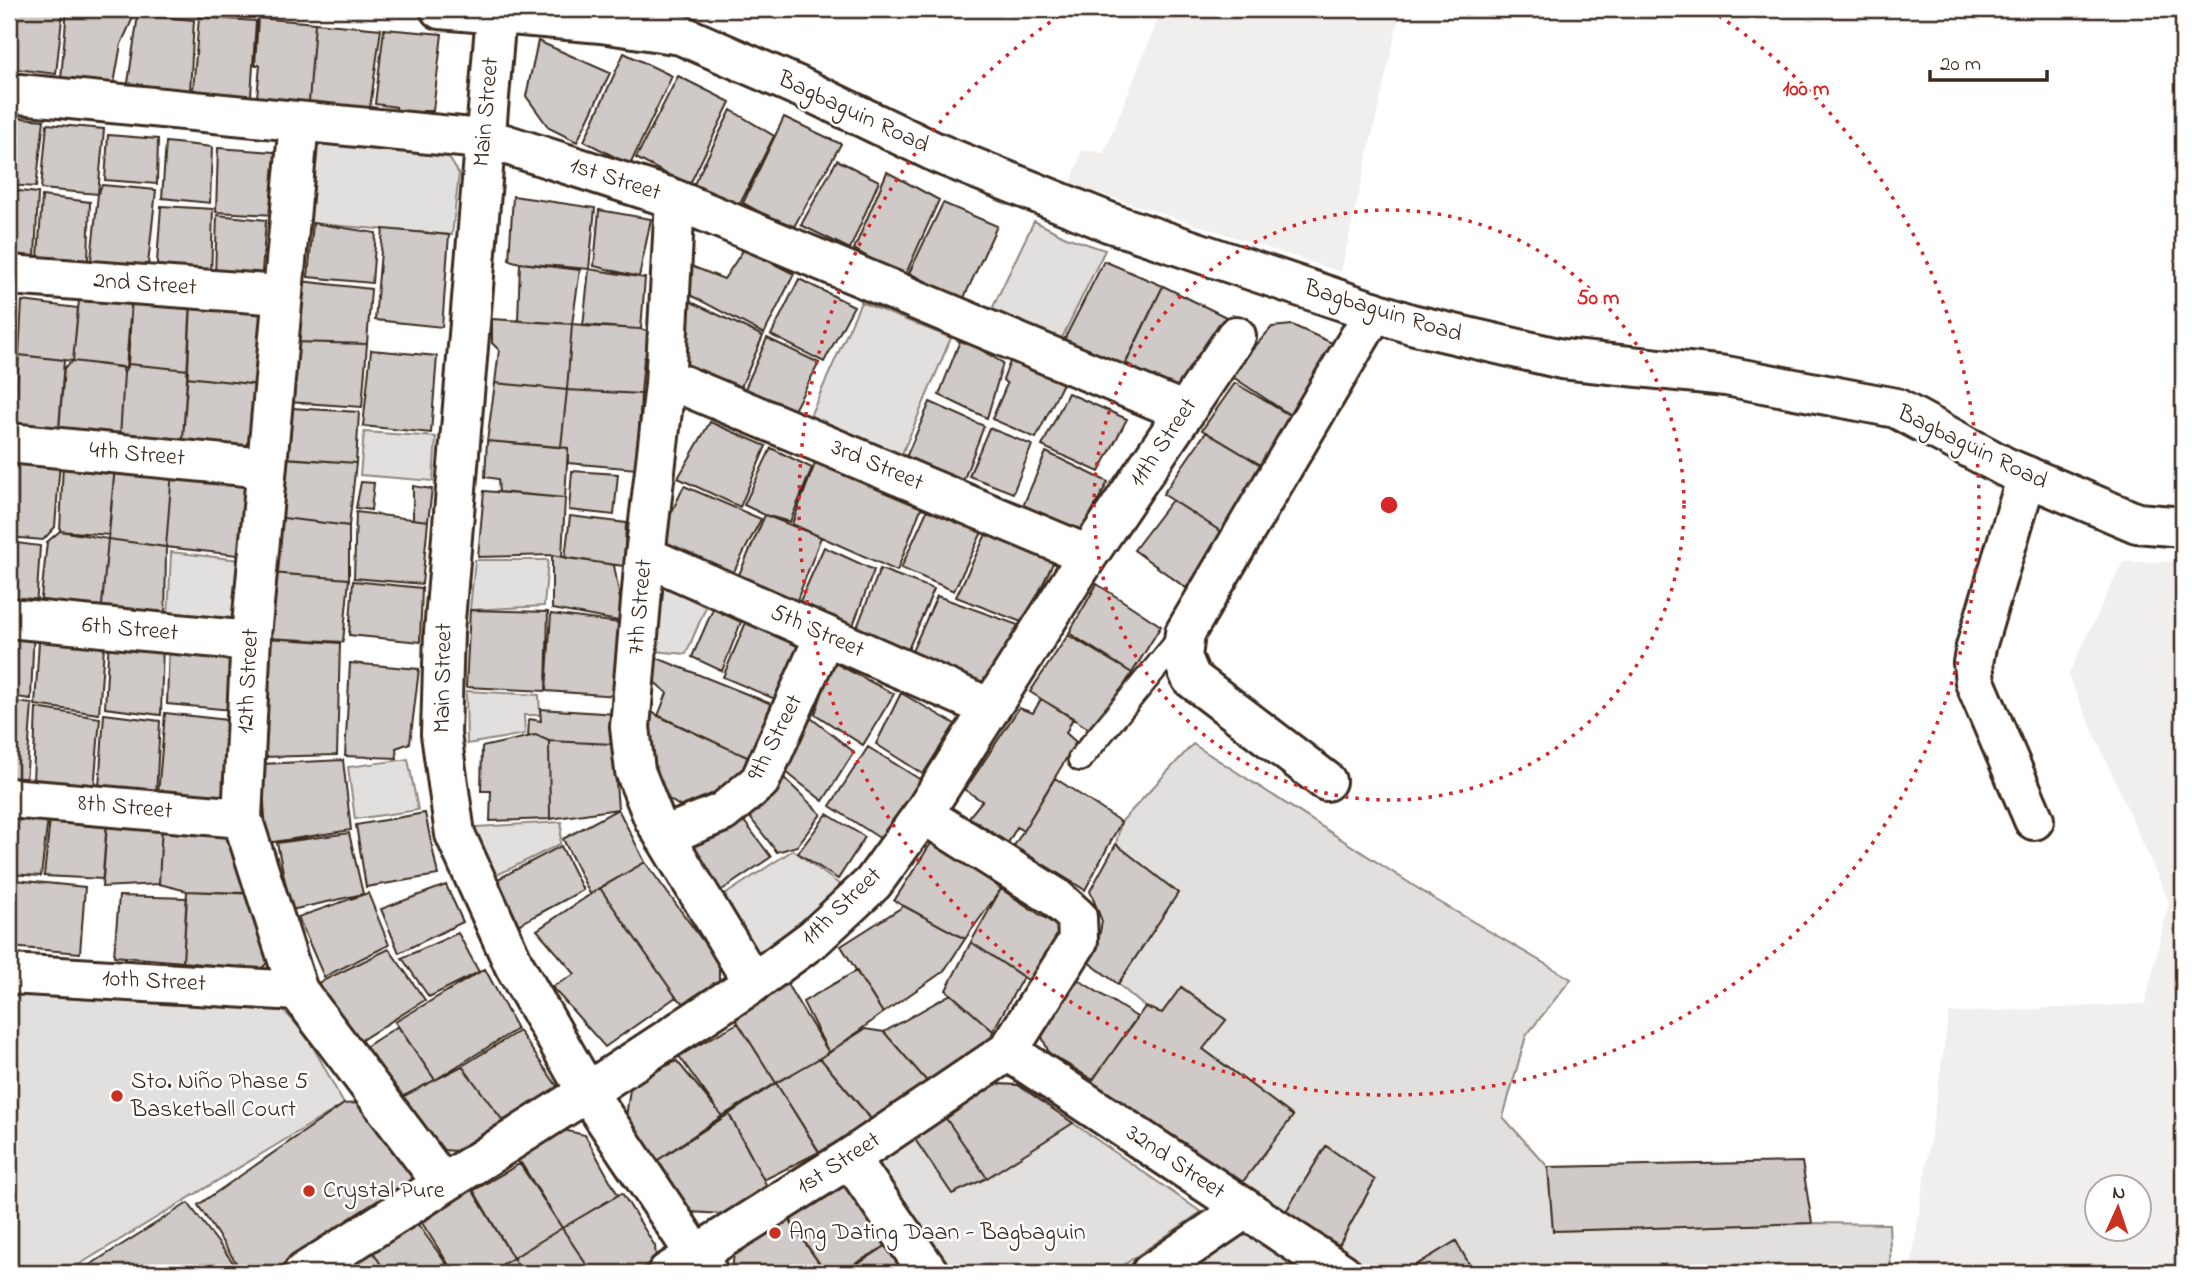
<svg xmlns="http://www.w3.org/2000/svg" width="2192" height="1282" font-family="'Indie Flower',sans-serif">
  <rect width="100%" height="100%" fill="#fff"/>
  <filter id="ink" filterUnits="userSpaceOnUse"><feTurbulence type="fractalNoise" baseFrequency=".0143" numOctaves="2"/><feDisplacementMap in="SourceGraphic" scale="14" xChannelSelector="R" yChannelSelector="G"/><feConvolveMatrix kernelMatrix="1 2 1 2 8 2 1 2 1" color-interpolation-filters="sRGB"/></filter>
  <g filter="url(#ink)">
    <path fill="#f1efee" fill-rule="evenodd" d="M1162,9H1401L1341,272L1071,184L1082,150L1104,153Z
      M2123,562H2183V1273H1910L1949,1013L2145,1004L2169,902L2068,675ZM2098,1188H2140V1230H2098Z"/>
    <path fill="#e2e0de" stroke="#8e857e" stroke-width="2" d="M316,139L445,151L459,174L452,235L305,223Z
      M1034,221L1066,237L1105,250L1061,340L992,309Z
      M861,302L951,338L897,466L806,425Z
      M364,432L436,437L433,481L360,475Z
      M171,552L240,560L238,628L168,619Z
      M475,560H548L544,606L470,610Z
      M662,584L706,607L686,654L654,651Z
      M466,691L539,695L540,715H524L525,734L467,744Z
      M1193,744L1436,900L1571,979L1526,1036L1503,1117L1548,1167L1553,1231L1812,1223L1889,1224L1891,1273H1474L1456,1241L1403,1273H1365L1337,1256L1339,1245L1375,1180L1326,1146L1285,1213L1238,1188L1293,1116L1203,1049L1226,1020L1182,987L1162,1013L1145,1007L1118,984L1178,893L1116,844L1121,822Z
      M408,759L418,810L355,819L348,767Z
      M562,822L560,844L495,876L474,837L476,827Z
      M793,850L847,890L760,963L720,898Z
      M9,989L277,1006C309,1029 325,1071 344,1104L65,1273H9Z
      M996,1084L1018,1085L1201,1212L1112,1273H943L870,1166Z
      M1228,1236H1251L1308,1271L1304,1273H1175Z"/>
    <path fill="#cfcac7" stroke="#3b2a1e" stroke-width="2" d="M9,9H63L56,74L9,68Z
      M67,9H129L132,20L121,44L114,84L61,79Z
      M138,15L194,20L190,92L128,83Z
      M199,17L256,21L251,96L193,91Z
      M258,18L315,23L309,102L257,97L260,65H255Z
      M315,23L381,29L370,108L309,102Z
      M384,29L442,34L433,111H423V120L397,117L396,107L375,104Z
      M538,41L610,73L577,142L549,128L526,96Z
      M624,53L672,76L630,165L584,141Z
      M678,76L730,102L689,186L636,158Z
      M731,110L774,136L739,206L694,184Z
      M9,117L44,120L36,187L9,185Z
      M784,117L841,144L792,230L743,203Z
      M47,124L104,129L98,194L41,189Z
      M108,135L158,139L157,184L105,180Z
      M166,142L212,147L210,203L162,198Z
      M218,148L274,152L279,161L275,215L216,212Z
      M837,160L879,181L850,249L801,225Z
      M887,172L939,200L904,278L854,249Z
      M102,185L156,190L147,274L90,269L98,194Z
      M9,190L38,193L35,257L9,255Z
      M42,196L90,202L88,260L38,258Z
      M513,196L595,208L589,269L520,263L509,260Z
      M943,203L997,226L963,300L909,273Z
      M161,206L213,209L211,280L156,276Z
      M599,210L651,219L639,277L594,266Z
      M217,215L266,220L262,272L255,278L215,277Z
      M313,223L376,233L372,283L308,277Z
      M383,229L449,235L442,327L375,320Z
      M744,249L794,274L764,334L690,295L691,266L724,279Z
      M1104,261L1163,286L1124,366L1064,340Z
      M520,263L580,270L572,324L518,321Z
      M589,269L645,278L641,329L583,326Z
      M799,279L854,306L824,362L771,335Z
      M300,281L371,289L367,344L296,342Z
      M9,283L17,284L12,356H9Z
      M1163,286L1226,317L1176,391L1126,363Z
      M132,296L191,302L188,370L128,364Z
      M191,297L263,303L259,385L187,377Z
      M685,299L763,336L741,387L682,369Z
      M79,300L131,304L126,368L73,361Z
      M22,301L78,308L73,361L19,355Z
      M492,319L572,324L567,390L495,383L499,350L492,343Z
      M572,324L650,330V353L644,358L641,394L567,390Z
      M1292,325L1339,346L1296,419L1230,375L1272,327Z
      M767,338L819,363L792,414L744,391Z
      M961,338L1003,363L987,418L939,395Z
      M292,342L367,344L362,407L288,402Z
      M371,350L437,356L431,433L363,426Z
      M19,355L64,360L59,428L14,424Z
      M1011,359L1064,381L1036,438L992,419L1007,384L1003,380Z
      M73,361L122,367L124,373L120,438L59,431L64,368Z
      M128,364L188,370L182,453L120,438L124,373Z
      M187,377L259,385L253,460L182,453Z
      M495,383L567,390L561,447L487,441Z
      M1235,383L1294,418L1266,468L1202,430Z
      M567,390L641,394L637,469L568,463V448L561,447Z
      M1068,393L1127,419L1099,472L1042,446Z
      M930,402L984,426L959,492L903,464Z
      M291,408L359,412L356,463L287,458Z
      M710,422L766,446L740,507L678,478Z
      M989,428L1032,445L1013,493L969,476Z
      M1206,432L1266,468L1225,534L1163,494Z
      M487,441L568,448L565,498L499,492L498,479L485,477Z
      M771,448L812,468L790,522L765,515L744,505Z
      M1046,452L1108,482L1080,533L1018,518Z
      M9,456L60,461L55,527L43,540L9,537Z
      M282,458L356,463L349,526L275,517Z
      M816,461L923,503L897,571L792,524Z
      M63,462L115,466L109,535L60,531Z
      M115,466L172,471L166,547L108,539Z
      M172,471L241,472L251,493L246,556L166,547Z
      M572,471L618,474L614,515L569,510Z
      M361,482L374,483L371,510L356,508Z
      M413,486L432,489L428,521L413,519Z
      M684,486L761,519L727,585L669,556L661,535Z
      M484,491L565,498L562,557L552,555L478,557Z
      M1172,500L1225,534L1186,588L1134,550Z
      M929,506L983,530L954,591L901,568Z
      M356,512L428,521L422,584L354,578Z
      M765,515L821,537L794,608L734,586Z
      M570,516L626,523L624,566L565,558Z
      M275,517L349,526V579L271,573Z
      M988,530L1055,559L1024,623L956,597Z
      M60,531L108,539L101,616L40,607L47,542Z
      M108,539L166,547L165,625L101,616Z
      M9,542L40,546L36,609L9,605Z
      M824,547L874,570L852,628L797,608Z
      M552,555L614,565L624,622L552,609Z
      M880,569L934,589L907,652L854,635Z
      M271,573L349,579L343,642L267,638Z
      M353,581L422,588L420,642L349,635Z
      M1097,584L1161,626L1132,673L1069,633Z
      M937,596L1018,625L988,683L976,688L908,660Z
      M713,609L741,622L722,671L692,657Z
      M470,610L548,612L546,691L466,687Z
      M551,614L620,623L618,696L546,691Z
      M749,615L808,643L782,702L723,677Z
      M9,623L34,625L31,699L9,696Z
      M40,625L105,633L99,714L35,705Z
      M1068,635L1132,673L1094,732L1030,692Z
      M109,637L163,639L161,715L105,708Z
      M267,638L340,643L337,755L262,757Z
      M169,642L221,648L235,665L232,710L167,704Z
      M657,658L779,707L755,756L747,757L658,716L667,693L652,680Z
      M833,662L894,694L863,745L815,714Z
      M350,663L419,669L410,743L396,748L397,758L345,756Z
      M901,693L955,724L923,774L876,744Z
      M1041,699L1073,718L1066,733L1076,742L1023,831L1017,827L1008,843L969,817L982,801L965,790L1019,708L1033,713Z
      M9,701L32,704L26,782L9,781Z
      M36,708L100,718L94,789L33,782Z
      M540,709L617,714L613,744L549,741L536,735L528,736L529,719L541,721Z
      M651,712L747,757L745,774L689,812L664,796L652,770L647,729Z
      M165,713L227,720L228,798L158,795Z
      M104,714L160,721L156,796L99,788Z
      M811,718L854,752L823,801L782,769Z
      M536,735L549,741L550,819L490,821L491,791H481L482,747Z
      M549,741L613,744L618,809L550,819Z
      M868,747L921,780L881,839L830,806Z
      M343,760L351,830L267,843L261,764Z
      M778,772L821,814L797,846L777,852L748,815Z
      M1055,778L1121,822L1085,890L1014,846Z
      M618,809L645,862L590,894L563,839Z
      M425,813L438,875L366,887L356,825Z
      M827,814L865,837L838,879L798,853Z
      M9,815L48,818L41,876L9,874Z
      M741,817L771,857L719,892L687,839Z
      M50,819L107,824L103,879L44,876Z
      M107,820L162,824L159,884L102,887Z
      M162,822L239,837L247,893L187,891L159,884Z
      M349,833L363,894L291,910L277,843Z
      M935,837L1001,889L965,939L894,901Z
      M1116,844L1178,893L1118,984L1088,962L1098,943L1102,921L1090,891Z
      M561,846L583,890L518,925L498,879Z
      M645,862L719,963V980L684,1003L676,997L600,888Z
      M9,879L15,880L10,947H9Z
      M15,880L85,887L80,953L10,947Z
      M446,885L463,922L399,953L381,909Z
      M600,888L676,997L605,1047L552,987L575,974L537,930Z
      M1001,889L1060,928L1034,984L971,942Z
      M187,891L256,894L269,961L260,970L183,962Z
      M368,893L389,945L324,977L298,917Z
      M119,896L187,898L183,962L114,956Z
      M904,906L965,939L944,971L883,1013L841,946Z
      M458,933L479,972L429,997L402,958Z
      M971,942L1023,977L993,1031L946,990Z
      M389,949L425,1000L355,1044L318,983Z
      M485,969L517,1029L435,1080L395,1022Z
      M856,971L883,1013L829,1053L803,1002Z
      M1077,979L1137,1017L1093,1080L1049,1053L1039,1030Z
      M787,984L829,1053L776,1083L735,1018Z
      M1181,987L1226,1020L1203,1049L1293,1116L1238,1188L1084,1092L1145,1007L1162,1013Z
      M951,994L993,1031L990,1043L931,1086L884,1032Z
      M738,1023L776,1083L722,1116L679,1056Z
      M398,1026L435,1080L398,1099L359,1051Z
      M865,1029L884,1032L931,1086L875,1124L820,1058Z
      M519,1031L561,1092L506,1125L462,1066Z
      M820,1058L869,1116L875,1132L827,1164L776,1083Z
      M677,1061L722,1116L658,1160L626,1117L631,1082Z
      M462,1066L506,1125L458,1151L441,1150L398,1099Z
      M776,1083L819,1152L764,1180L729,1114Z
      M996,1084L1018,1085L1073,1123L987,1178L945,1117Z
      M358,1103L421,1176L274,1273H243L198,1205L344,1104Z
      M729,1114L768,1188L724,1214L689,1212L658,1160Z
      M945,1117L987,1178L952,1194L914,1138Z
      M559,1129L585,1135L618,1195L562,1228L514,1155Z
      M1326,1146L1375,1180L1339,1245L1285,1213Z
      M1802,1162L1812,1223L1553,1231L1548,1167Z
      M521,1163L562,1228L513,1258L473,1191Z
      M844,1179L889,1244L839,1273H826L791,1223L794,1210Z
      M472,1188L513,1258L488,1273H454L422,1223Z
      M622,1193L655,1246L656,1259L634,1273H592L562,1228Z
      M188,1203L241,1273H77Z
      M785,1213L826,1273H734L732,1271L735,1244Z
      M417,1223L453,1273H386L372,1250Z
      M562,1228L592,1273H523L513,1258Z
      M1456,1241L1474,1273H1403Z
      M889,1244L917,1273H844Z
      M372,1250L386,1273H332Z
      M513,1258L523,1273H488Z"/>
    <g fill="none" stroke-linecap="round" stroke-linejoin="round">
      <defs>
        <path id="service" d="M1080,759L1183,635"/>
        <path id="minor" d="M496,14L444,632L441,734L455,834L514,965L587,1092L708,1273
          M9,93L492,140L669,197L1185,412
          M299,122L251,636L242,818L298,991L443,1184
          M675,200L665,385L645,556L630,727L635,771L654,819L753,983
          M9,275L281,295
          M666,378L1088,555
          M9,443L266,468
          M2027,476L1976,647L1973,663L1975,682L2034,820
          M645,556L990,708
          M9,618L250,641
          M1326,781L1191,678L1182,657L1185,633L1369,321L1373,311
          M9,798L242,818
          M664,836L723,812L760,781L825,635
          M9,974L298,991
          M1008,1051L1342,1273
          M850,1158L929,1273
          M303,1273L578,1098L753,983L814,938L873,883L923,814L1088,555L1236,336
          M667,1273L850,1158L1008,1051L1078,941L1077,917L1055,897L923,814
          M1151,1273L1245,1209"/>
        <path id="tertiary" d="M440,9L601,23L681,35L800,87L937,153L1111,223L1411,324L1562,359L1726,376L1896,408L2005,467L2137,523L2183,527"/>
      </defs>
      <use href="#service" stroke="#3b2a1e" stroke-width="28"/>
      <use href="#minor" stroke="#3b2a1e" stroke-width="44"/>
      <use href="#tertiary" stroke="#3b2a1e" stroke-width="44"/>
      <use href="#service" stroke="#fff" stroke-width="23"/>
      <use href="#minor" stroke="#fff" stroke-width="38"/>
      <use href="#tertiary" stroke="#fff" stroke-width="38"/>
    </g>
  </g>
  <g fill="none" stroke="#d62828" stroke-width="3.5" stroke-dasharray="3.5 7">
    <circle cx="1389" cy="505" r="295"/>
    <path d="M1710 10A590 590 0 1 1 1068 10"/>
  </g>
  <g fill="#c8321e" stroke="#fff" stroke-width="2.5">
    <circle cx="117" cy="1096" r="7"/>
    <circle cx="309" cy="1191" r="7"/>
    <circle cx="775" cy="1233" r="7"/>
  </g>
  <g text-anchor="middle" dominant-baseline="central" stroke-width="5" stroke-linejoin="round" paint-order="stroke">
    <g font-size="24" fill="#3b2a1e" stroke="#fff">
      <text transform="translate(487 112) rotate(-85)">Main Street</text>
      <text transform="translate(853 113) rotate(25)">Bagbaguin Road</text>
      <text transform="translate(615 180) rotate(18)">1st Street</text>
      <text transform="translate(145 285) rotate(4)">2nd Street</text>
      <text transform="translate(1383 312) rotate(17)">Bagbaguin Road</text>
      <text transform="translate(1164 443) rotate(-56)">11th Street</text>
      <text transform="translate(1972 448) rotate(26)">Bagbaguin Road</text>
      <text transform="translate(137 455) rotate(5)">4th Street</text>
      <text transform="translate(877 466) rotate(23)">3rd Street</text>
      <text transform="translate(641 607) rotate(-85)">7th Street</text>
      <text transform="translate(130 630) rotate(5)">6th Street</text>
      <text transform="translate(817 632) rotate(24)">5th Street</text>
      <text transform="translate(444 678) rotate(-89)">Main Street</text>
      <text transform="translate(249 681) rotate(-87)">12th Street</text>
      <text transform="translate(776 738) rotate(-63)">9th Street</text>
      <text transform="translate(125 808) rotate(5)">8th Street</text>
      <text transform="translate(842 907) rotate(-44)">11th Street</text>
      <text transform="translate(154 982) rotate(3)">10th Street</text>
      <text transform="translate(1175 1163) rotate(34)">32nd Street</text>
      <text transform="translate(839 1164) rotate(-33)">1st Street</text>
    </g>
    <g font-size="24" fill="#3b2a1e" stroke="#fff" text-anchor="start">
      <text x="131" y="1082">Sto. Niño Phase 5<tspan x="131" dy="28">Basketball Court</tspan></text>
      <text x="323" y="1191">Crystal Pure</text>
      <text x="789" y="1233">Ang Dating Daan - Bagbaguin</text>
    </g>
  </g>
  <circle cx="1389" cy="505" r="10" fill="#d62828" stroke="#fff" stroke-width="3.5"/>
  <g font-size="21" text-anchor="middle" font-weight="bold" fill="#d62828" stroke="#fff" stroke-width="5" stroke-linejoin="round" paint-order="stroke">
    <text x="1806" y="95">100 m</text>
    <text x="1598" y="304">50 m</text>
  </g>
  <rect width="2192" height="1282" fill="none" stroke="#fff" stroke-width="35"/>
  <rect x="18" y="18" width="2157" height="1247" fill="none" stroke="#3b2a1e" stroke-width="2.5" filter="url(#ink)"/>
  <g transform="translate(2118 1208) rotate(3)"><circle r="33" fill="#ffffff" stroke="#b1aaa5" stroke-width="2"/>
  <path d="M0-5L12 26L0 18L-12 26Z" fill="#c8321e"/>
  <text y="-10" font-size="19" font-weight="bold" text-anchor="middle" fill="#3b2a1e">N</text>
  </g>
  <path d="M1930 70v10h117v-10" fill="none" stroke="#3b2a1e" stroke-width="3.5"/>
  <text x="1940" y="70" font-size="21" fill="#3b2a1e" stroke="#ffffff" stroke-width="5" paint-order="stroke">20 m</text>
</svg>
